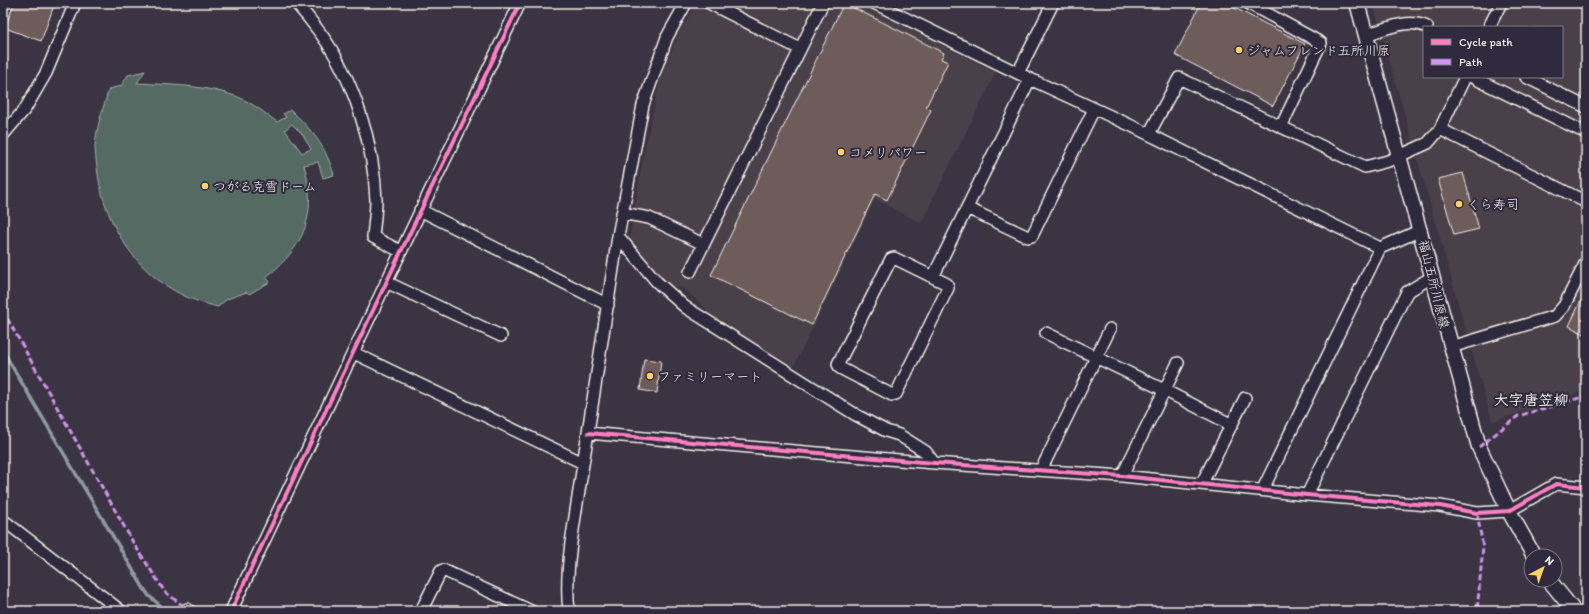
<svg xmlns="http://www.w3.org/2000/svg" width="1589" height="614" font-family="Itim,'Klee One',sans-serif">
  <rect width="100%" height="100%" fill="#3b3443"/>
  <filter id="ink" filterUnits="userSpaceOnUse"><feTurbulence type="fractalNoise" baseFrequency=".025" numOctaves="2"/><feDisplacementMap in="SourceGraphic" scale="8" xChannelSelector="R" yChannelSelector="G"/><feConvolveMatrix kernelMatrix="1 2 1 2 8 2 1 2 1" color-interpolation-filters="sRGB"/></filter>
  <g filter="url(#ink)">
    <path fill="#4a404a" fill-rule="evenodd" d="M697,3H857L996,72L921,223L875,199L794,366L724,327L685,289L666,284L659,274L644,261L629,242L643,158L660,80L679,31Z
      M1373,3H1586V390L1492,422ZM1424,27H1562V77H1424Z"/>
    <path fill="#556a64" stroke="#a4aea6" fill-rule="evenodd" d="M145,71L137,83C170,85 206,85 238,97C252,103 265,113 277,122L286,117L283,114L291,110C312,131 325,144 334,175L323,178L318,162L304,165C318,213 305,247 266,277L270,282L249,294L247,292L227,299L218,307C203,303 188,299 175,291C130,266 102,216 97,167C96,160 95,152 95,145C97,126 103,108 109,89L121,86L128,75ZM292,124L303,135L311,149L302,153L285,130Z"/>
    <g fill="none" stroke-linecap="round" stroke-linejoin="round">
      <path stroke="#8e9aa3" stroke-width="3.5" d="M3,351L143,587L149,596L167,611"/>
    </g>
    <path fill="#6d5c5a" stroke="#f4f1e8" d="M14,3H55L41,41L5,28Z
      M844,3L944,53L941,59L948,62L926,107L931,110L887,200L875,194L812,325L711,275Z
      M1201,3H1225L1305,44L1273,106L1175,55Z
      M1463,173L1479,229L1454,235L1438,179Z
      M1586,290V335L1569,326Z
      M644,359L661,361L657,393L640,390Z"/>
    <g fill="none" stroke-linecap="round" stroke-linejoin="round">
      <defs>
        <path id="minor" d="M296,3C305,13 313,23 321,34C354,79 374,145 376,200C376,212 374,225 373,237L400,251
          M709,3L800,49
          M874,3L1030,79L1134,127L1380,248
          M1248,3L1321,43L1281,127
          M1489,27L1501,3
          M1366,35C1385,29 1408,18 1427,27
          M1018,73L1053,3
          M1472,77L1586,133
          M1526,77L1586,107
          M1440,129L1586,202
          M1149,134L1179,78L1365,167L1388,161L1428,143L1440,129L1465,77
          M3,135L25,109L46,73L75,3
          M967,208L1028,237L1032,236L1094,109
          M420,210L608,305
          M622,213L649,218L703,244
          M618,236L657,282L685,307L856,415L886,431L899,435L926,452L934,463
          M894,258L947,284L948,288L896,394L892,395L840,368L838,364L891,259Z
          M690,272L823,3
          M933,277L1030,79
          M386,282L501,336
          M1046,333L1164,390L1232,425
          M1451,347L1555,316L1564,306L1586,262
          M354,353L583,463
          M588,433L934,463L1122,476L1307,495L1440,506L1477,513L1509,511L1556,484L1586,487
          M1041,470L1110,329
          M1122,476L1178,363
          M1202,483L1245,398
          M1263,489L1380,248L1421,230
          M1307,495L1407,292L1432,277
          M3,520L121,611
          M187,609L190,611
          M231,611C327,408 422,205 520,3
          M421,611L441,571L443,570L531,611
          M569,611C566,587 568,566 571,543L618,236L643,105L667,37L686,3"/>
        <path id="major" d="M1357,3L1479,447L1509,511L1534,556
          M1549,580L1574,611"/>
      </defs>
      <use href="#minor" stroke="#f4f1e8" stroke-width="14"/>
      <use href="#major" stroke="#f4f1e8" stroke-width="17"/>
      <use href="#minor" stroke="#2f2a3d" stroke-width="11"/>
      <use href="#major" stroke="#2f2a3d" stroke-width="14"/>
      <path stroke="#d193ec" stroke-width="3" stroke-dasharray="6 3" stroke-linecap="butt" d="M3,311L134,544L165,592L187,609
        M1479,447L1518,416L1586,396
        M1477,513L1483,547L1477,611"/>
      <defs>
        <path id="cycleway" d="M588,433L934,463L1122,476L1307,495L1440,506L1477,513L1509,511L1556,484L1586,487
          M231,611C327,408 422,205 520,3"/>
      </defs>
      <use href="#cycleway" stroke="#2f2a3d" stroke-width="6"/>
      <use href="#cycleway" stroke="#ff80c0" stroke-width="4"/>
    </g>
  </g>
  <g fill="#ffd166" stroke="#2f2a3d" stroke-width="1.5">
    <circle cx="1239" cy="50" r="4"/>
    <circle cx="841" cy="152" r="4"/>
    <circle cx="205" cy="186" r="4"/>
    <circle cx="1459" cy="204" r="4"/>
    <circle cx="650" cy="376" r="4"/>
  </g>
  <g text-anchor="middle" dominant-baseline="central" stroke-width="4" stroke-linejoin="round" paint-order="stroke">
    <g font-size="13" fill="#f4f1e8" stroke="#2f2a3d" text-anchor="start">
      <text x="1247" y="50">ジャムフレンド五所川原</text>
      <text x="849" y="152">コメリパワー</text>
      <text x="213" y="186">つがる克雪ドーム</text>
      <text x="1467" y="204">くら寿司</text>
      <text x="658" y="376">ファミリーマート</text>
    </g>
    <g font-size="13" fill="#f4f1e8" stroke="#2f2a3d">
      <text transform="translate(1434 284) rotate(76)">福山五所川原線</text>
    </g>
    <g font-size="15" font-weight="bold" fill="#f4f1e8" stroke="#2f2a3d">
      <text x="1531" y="400">大字唐笠柳</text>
    </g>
  </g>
  <rect width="1589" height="614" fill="none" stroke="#2f2a3d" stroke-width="16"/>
  <rect x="8" y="8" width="1573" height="598" fill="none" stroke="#f4f1e8" stroke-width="1.5" filter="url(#ink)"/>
  <rect x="1423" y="26" width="140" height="52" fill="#2f2a3d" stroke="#7e7a81"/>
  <rect x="1431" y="39" width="20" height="6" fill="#ff80c0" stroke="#7e7a81"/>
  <text x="1459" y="46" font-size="12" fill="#f4f1e8">Cycle path</text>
  <rect x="1431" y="59" width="20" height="6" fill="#d193ec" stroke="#7e7a81"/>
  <text x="1459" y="66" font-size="12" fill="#f4f1e8">Path</text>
  <g transform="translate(1543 568) rotate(41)"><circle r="19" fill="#2f2a3d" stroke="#7e7a81"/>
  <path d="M0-3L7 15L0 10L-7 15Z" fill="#ffd166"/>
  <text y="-6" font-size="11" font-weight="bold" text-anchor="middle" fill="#f4f1e8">N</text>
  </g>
</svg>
